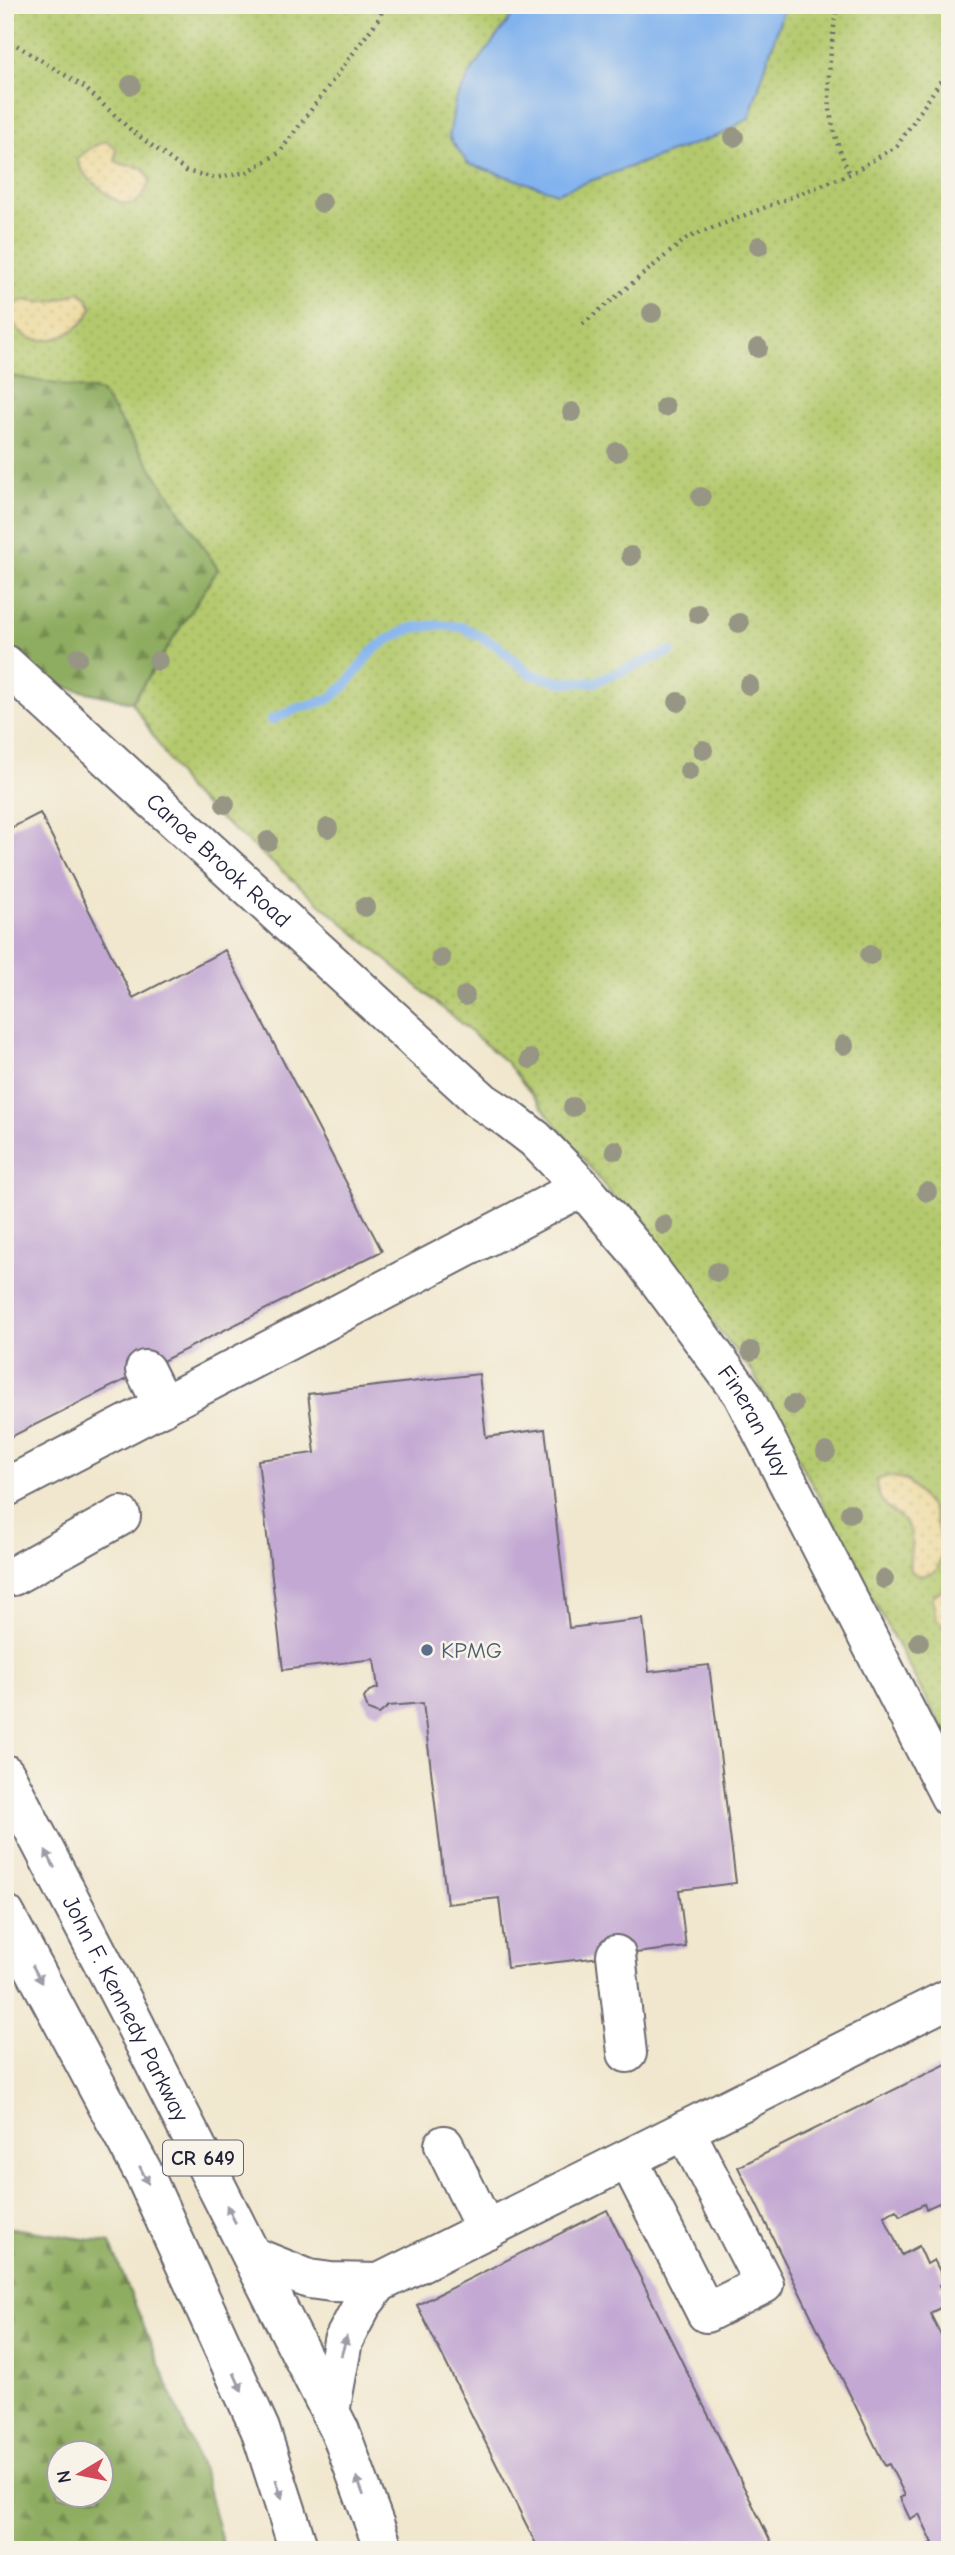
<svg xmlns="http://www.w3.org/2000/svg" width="955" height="2555" font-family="'Comic Neue',sans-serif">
  <defs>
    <pattern id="grass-dots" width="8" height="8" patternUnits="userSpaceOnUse" patternTransform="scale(1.75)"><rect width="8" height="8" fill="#b4c96d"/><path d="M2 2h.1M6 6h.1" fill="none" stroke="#9aac5f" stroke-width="1.8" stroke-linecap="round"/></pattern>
    <pattern id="forest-firs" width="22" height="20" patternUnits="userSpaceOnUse" patternTransform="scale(1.75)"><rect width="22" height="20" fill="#8fad60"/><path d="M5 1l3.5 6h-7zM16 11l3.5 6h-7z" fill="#748c50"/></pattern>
    <pattern id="sand-dots" width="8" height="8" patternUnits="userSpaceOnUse" patternTransform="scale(1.75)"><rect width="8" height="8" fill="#eeda9e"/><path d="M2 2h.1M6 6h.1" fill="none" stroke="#ccbb89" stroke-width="1.8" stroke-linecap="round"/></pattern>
  </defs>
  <rect width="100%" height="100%" fill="#f7f3e8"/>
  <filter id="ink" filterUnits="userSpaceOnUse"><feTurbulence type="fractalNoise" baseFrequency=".0143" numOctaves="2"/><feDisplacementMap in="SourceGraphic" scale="14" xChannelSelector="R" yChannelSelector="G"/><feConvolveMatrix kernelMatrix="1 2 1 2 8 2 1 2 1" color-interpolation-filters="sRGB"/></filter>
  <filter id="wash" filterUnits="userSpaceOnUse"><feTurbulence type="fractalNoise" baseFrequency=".00686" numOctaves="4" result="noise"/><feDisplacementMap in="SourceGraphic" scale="28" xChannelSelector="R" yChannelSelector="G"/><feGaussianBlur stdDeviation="1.57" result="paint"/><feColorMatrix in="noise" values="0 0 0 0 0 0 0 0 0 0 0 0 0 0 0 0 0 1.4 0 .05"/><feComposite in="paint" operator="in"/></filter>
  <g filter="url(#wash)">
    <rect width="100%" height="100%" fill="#f1e7ce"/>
    <path fill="url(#grass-dots)" stroke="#6b7654" stroke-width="2" d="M5,5H950V1744L753,1373L506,1062L188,791L132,702L218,569L102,393L5,375Z"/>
    <path fill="url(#forest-firs)" stroke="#58684e" stroke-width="2" fill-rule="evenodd" d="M5,375L101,392L218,569L132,702L5,674Z
      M5,2227L110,2243L205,2477L224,2550H5ZM60,2454H102V2496H60Z"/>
    <path fill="url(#sand-dots)" stroke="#887e6c" stroke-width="2" d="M106,141L116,149L115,161C125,167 134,165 144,169L150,180C139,212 124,209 101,189C90,179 81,174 77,159L92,147Z
      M79,292L86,297L92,308C77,344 17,355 9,312L15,305L24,300C45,305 60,301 79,292Z
      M889,1476L907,1480L932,1509L939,1532L942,1554L937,1570C927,1576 920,1577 910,1571C907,1557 915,1545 910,1531C901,1509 878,1515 876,1480Z
      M950,1588V1632L936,1618L932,1597L943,1589Z"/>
    <path fill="#82b3ee" stroke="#526a94" stroke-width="2" d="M520,5H785L749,118L722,134L557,193L468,164L449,137L455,102L473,69Z"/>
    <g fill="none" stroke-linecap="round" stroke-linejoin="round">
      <path stroke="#82b3ee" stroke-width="10" d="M271,720L298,708L328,700L345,686L372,651L387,640L412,628L438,625L462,627L496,645L530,674L561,682H594L671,651"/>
    </g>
    <g id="blocks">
      <path fill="#c2a8d3" d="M40,813L133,998L225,950L382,1251L5,1440V831Z
        M479,1374L486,1437L545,1429L569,1628L643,1619L649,1672L709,1665L736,1883L679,1890L686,1947L507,1968L499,1898L447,1904L423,1703L389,1706L379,1714L368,1710L364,1698L369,1691L378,1688L374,1659L283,1670L258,1460L315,1453L308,1394Z
        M950,2062V2198L926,2209L924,2204L900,2216L896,2210L884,2216L902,2255L919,2246L927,2264L934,2260L946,2283L939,2286L948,2304L930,2313L947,2348L950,2347V2550H925L923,2547L933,2543L919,2514L910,2519L900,2498L905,2495L889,2464L885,2466L738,2167Z
        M607,2210L731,2461L775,2550H539L417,2305Z"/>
    </g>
  </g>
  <g filter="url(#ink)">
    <use href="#blocks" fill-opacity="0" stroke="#6a676e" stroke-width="2"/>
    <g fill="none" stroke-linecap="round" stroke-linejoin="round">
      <defs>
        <g id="minor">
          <path id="s1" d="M5,664L483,1102L509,1119L535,1139L582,1187L636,1250L742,1393L950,1797"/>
          <path d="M145,1370L163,1406"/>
          <path d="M5,1488L582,1187"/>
          <path d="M13,1576L121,1516"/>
          <path d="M616,1955L627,2053"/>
          <path d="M444,2145L486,2230"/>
          <path d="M628,2159L706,2313L764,2284L685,2130"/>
          <path d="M252,2256L309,2279L331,2282L379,2283"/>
          <path d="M330,2412L343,2341L362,2305L379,2283L950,1998"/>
        </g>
        <g id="major">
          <path id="s2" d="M5,1774L128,2011L340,2431L384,2550"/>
          <path d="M5,1914L145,2176L260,2429L299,2550"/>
        </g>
      </defs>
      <use href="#minor" stroke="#6a676e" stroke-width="42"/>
      <use href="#major" stroke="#6a676e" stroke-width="42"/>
      <path stroke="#6a676e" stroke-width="4.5" stroke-dasharray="2 5" stroke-linecap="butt" d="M837,5C828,70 820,114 850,174
        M5,38L84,87L131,130L186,171L215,178L247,172L279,153L380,17L384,5
        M583,324L687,238L850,174L897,146L950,67"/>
      <use href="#minor" stroke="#fff" stroke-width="38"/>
      <use href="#major" stroke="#fff" stroke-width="38"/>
    </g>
    <g fill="#979685">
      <circle cx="131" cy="85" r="10"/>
      <circle cx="734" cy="137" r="10"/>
      <circle cx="322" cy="203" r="10"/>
      <circle cx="759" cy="246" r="10"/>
      <circle cx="652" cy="313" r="10"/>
      <circle cx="758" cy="348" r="10"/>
      <circle cx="665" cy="407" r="10"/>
      <circle cx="572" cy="412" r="10"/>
      <circle cx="617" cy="452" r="10"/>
      <circle cx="701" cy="497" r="10"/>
      <circle cx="631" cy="556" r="10"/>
      <circle cx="698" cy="614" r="10"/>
      <circle cx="739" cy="623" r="10"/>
      <circle cx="78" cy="657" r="10"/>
      <circle cx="158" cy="661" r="10"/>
      <circle cx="749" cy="685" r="10"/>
      <circle cx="678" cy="702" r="10"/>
      <circle cx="703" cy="750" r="10"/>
      <circle cx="689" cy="771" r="10"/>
      <circle cx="225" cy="804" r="10"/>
      <circle cx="328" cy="828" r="10"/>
      <circle cx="268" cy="841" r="10"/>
      <circle cx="365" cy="907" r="10"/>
      <circle cx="870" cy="955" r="10"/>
      <circle cx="441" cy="958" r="10"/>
      <circle cx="465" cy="996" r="10"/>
      <circle cx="844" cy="1045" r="10"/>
      <circle cx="530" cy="1059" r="10"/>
      <circle cx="573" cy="1107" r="10"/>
      <circle cx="615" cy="1150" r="10"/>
      <circle cx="927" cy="1192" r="10"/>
      <circle cx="664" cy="1225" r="10"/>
      <circle cx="717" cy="1272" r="10"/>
      <circle cx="751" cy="1351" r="10"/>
      <circle cx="793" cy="1405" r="10"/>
      <circle cx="826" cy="1452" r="10"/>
      <circle cx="850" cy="1513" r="10"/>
      <circle cx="884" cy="1579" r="10"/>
      <circle cx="919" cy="1642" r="10"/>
    </g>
    <defs><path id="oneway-solid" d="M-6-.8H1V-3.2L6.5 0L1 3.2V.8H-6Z" transform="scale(1.75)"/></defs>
    <g fill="#9c9ca7">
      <use href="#oneway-solid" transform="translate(50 1859) rotate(-117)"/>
      <use href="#oneway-solid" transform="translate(37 1974) rotate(62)"/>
      <use href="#oneway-solid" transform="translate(144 2175) rotate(64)"/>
      <use href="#oneway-solid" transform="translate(231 2214) rotate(-117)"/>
      <use href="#oneway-solid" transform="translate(344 2346) rotate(-74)"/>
      <use href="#oneway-solid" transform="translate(238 2382) rotate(66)"/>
      <use href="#oneway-solid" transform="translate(360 2486) rotate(-111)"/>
      <use href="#oneway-solid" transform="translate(279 2489) rotate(72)"/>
    </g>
  </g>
  <circle fill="#5c6f8a" stroke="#f7f3e8" stroke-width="2.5" cx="427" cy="1650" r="7"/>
  <g text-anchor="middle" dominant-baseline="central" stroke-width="5" stroke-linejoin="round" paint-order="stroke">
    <rect fill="#f7f3e8" stroke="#62616f" stroke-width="2" x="163" y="2140.5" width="80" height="35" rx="5"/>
    <g font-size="21" font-weight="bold" fill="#22223b">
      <text x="203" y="2158">CR 649</text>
    </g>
    <g font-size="23" fill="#22223b" stroke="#f7f3e8">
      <text stroke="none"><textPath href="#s1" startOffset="290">Canoe Brook Road</textPath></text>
      <text stroke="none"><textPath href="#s1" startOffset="1071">Fineran Way</textPath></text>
      <text stroke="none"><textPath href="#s2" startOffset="264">John F. Kennedy Parkway</textPath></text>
    </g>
    <g font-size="23" fill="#4e5e75" stroke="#f7f3e8" text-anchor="start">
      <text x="441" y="1650">KPMG</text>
    </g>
  </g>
  <rect width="955" height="2555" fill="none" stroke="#f7f3e8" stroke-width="28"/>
  <g transform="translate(80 2474) rotate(260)"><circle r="33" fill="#f7f3e8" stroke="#a29fa3" stroke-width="2"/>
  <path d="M0-5L12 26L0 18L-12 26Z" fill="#d1495b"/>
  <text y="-10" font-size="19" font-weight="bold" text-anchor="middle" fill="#22223b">N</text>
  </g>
</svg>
